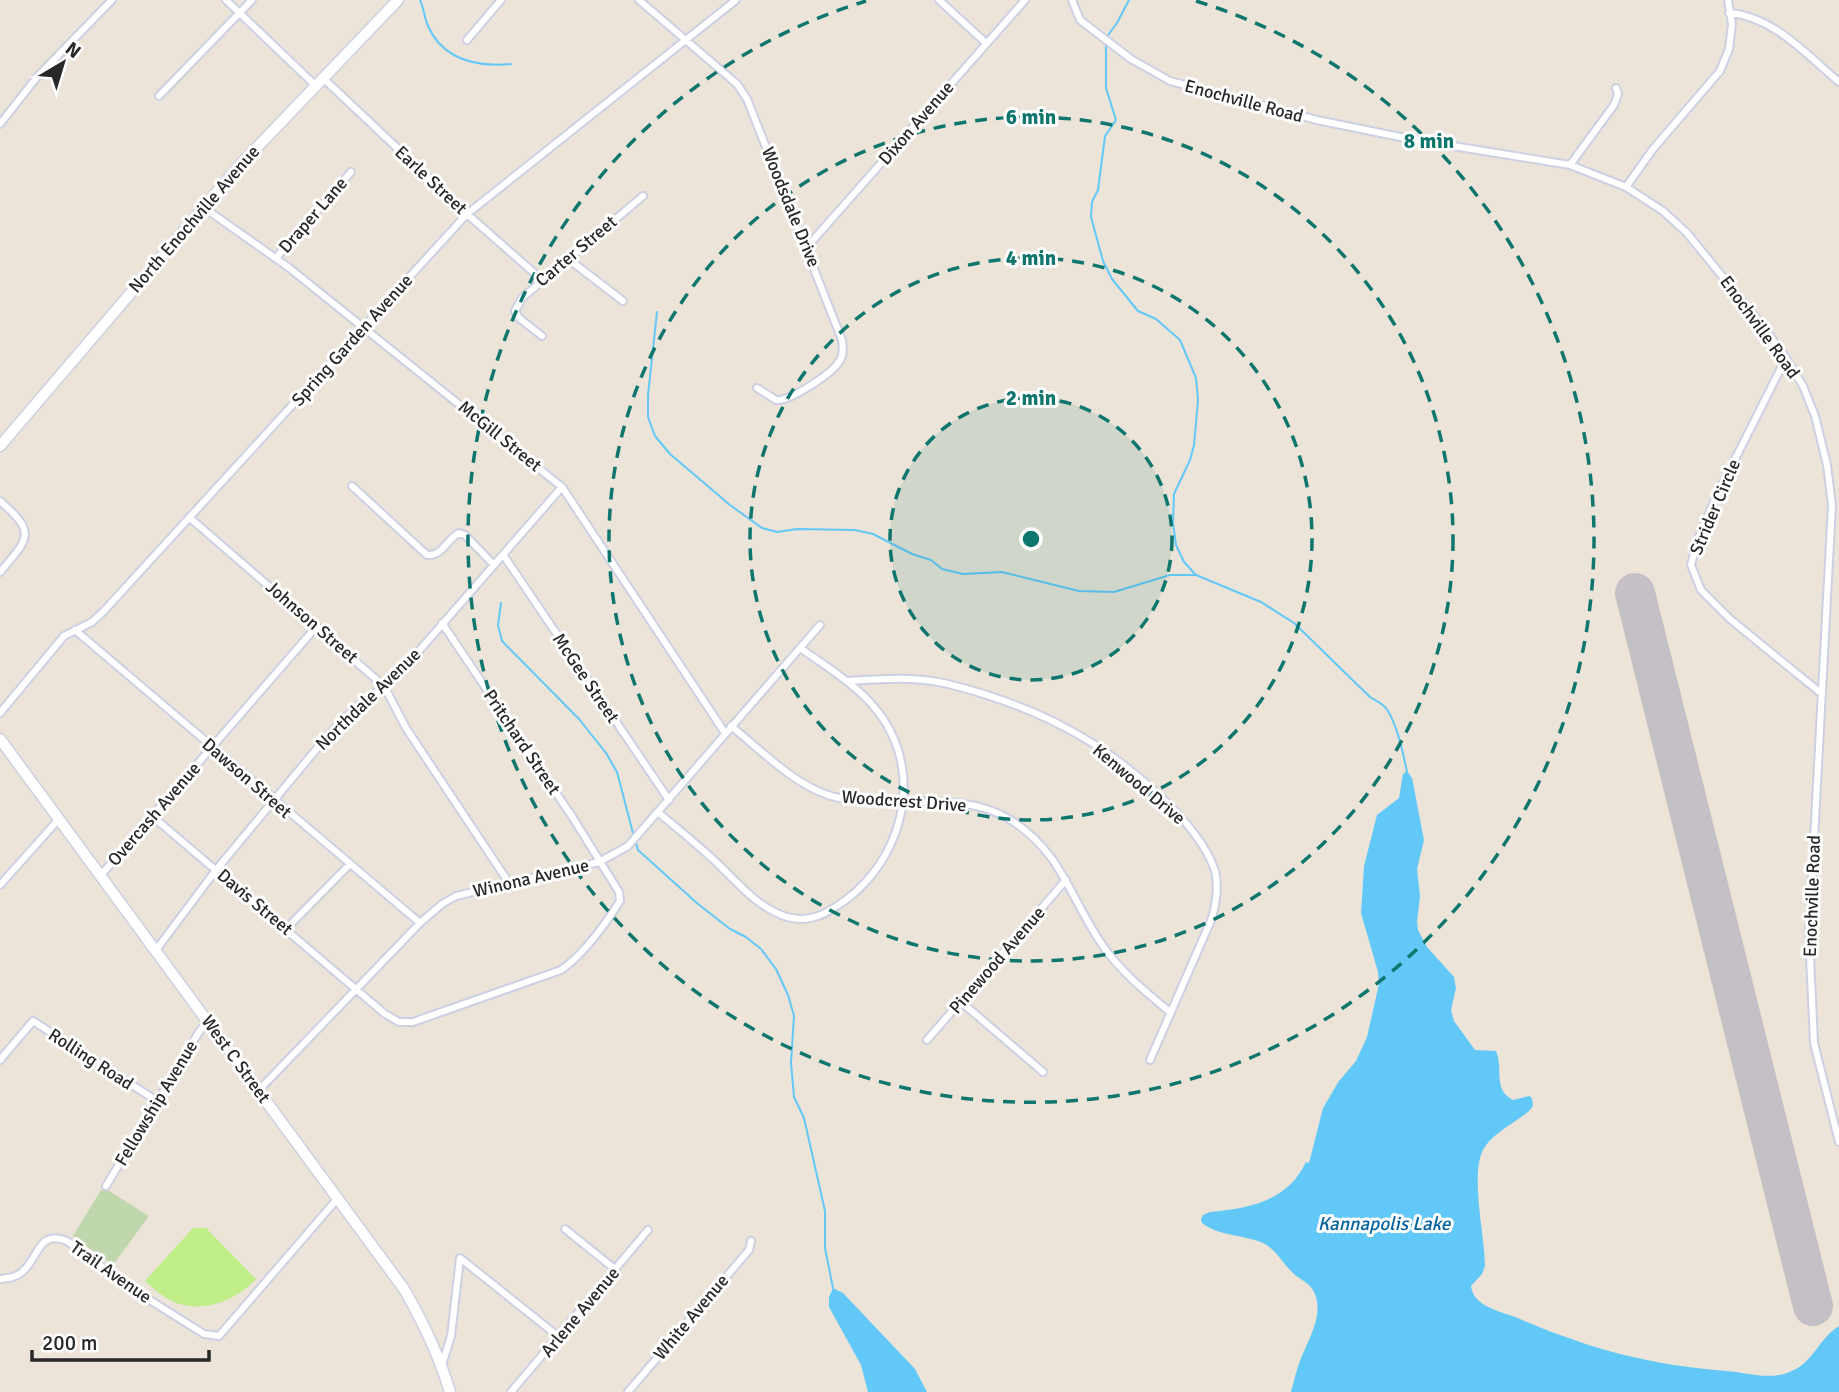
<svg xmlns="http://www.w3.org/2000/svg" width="1839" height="1392" font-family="Signika,sans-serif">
  <rect width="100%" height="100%" fill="#ece4d8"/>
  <path fill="#c0d7ae" d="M106,1189L149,1216L113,1265L73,1236L101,1190Z"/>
  <path fill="#c0ef8a" d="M193,1228H206L256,1279C237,1300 205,1313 176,1303C164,1298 154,1289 145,1281Z"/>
  <path fill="#62c8f7" d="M1407,771L1412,778L1424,840L1417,869L1420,896L1417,922L1418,930L1427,947L1454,977L1456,988L1451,1010L1454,1021L1475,1050L1496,1051C1504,1069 1492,1089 1513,1100L1529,1096L1532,1098L1533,1106L1529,1111C1515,1123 1492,1133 1483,1150C1470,1175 1485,1237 1485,1266L1482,1274L1471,1286C1473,1306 1499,1311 1515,1317C1587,1348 1647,1365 1726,1371C1744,1372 1760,1378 1779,1375C1813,1369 1815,1341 1839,1326V1392H1291C1294,1381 1296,1371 1300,1361C1308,1339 1326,1314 1313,1290C1308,1282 1299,1279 1293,1273C1280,1261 1276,1247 1258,1241C1240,1235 1217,1235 1202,1223L1201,1219L1203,1215L1210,1212C1249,1208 1287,1202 1306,1162L1309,1163L1323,1108L1339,1081L1356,1061L1367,1037L1379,984L1378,972L1361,913L1364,866L1377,815L1399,798L1403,774Z
    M833,1288L843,1293L915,1369L927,1392H868L861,1365L829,1307V1297Z"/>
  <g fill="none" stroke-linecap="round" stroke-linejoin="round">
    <path stroke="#62c8f7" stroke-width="2" d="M420,0C424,8 424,17 428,26C443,60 477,67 511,64
      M1106,38L1117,23L1129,0
      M1106,43V88L1116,120L1105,136L1098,190L1092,202L1091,217L1103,261L1112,279L1138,311L1156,319L1180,340L1196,378L1198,400L1194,445L1190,460L1174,494L1173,523L1176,545L1184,562L1196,575L1261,602L1294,623L1370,697C1376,701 1384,704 1388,711C1398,728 1403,753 1407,772
      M657,312L648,395V417L655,436L670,454L730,505L762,528L777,532L797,529L855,530L873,534L912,554L931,560L942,569L963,574L1002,572L1079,591L1114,592L1170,575H1195
      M501,603L498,625L502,641L579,719L606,753L617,772L634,837
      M636,843L638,850L698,904L730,929L746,937L761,949L776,969L788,995L794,1016L791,1063L794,1097L804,1118L825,1211V1248L833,1288"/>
    <path stroke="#c4c0c6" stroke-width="40" d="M1635,593L1813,1306"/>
    <defs>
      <path id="minor" d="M226,0L316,86
        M639,0L737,84L747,99L842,340C843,348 844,355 839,362C831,374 789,402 776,400L757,388
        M939,0L986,43
        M1072,0L1080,20L1131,59L1170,81L1317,120L1410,139L1570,165L1626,187L1663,211L1687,233L1762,325L1786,358L1803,386L1815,416L1827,465L1832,505L1809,933L1814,1043L1839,1142
        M1729,13C1773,16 1807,55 1839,82
        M467,40L501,0
        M323,78L467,214L541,279
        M159,96L252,0
        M0,124L37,77L112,0
        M1570,165L1614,105L1618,94L1616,88
        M1626,187L1653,149L1720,71L1729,49L1732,24L1728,0
        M203,207L288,267L562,487L725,733
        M807,247L1025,0
        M276,258L351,172
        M567,258L623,301
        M542,336L519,318L515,311L522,298L643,196
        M1786,358L1717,495L1698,539L1691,565L1701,590L1730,619L1822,694
        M352,486L427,555C443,556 446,540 459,533L465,535L494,565
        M0,501C37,533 29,538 0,572
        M190,518L384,686L406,728L509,883
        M504,556L669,800
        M75,630L420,923
        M847,681C881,679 914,676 948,684C992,695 1037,711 1077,734C1122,759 1199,821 1215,871C1219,886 1216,903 1212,918L1150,1060
        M0,713L64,636L92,622L103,612L467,214L736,0
        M731,726C761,750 794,785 831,796C890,812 955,787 1009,819C1062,851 1070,899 1103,946C1121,972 1146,992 1171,1013
        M659,813C678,829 698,845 716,862C737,882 758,908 787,917C806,922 820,917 837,906C891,872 920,800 894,739C877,697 836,673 800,648
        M152,816L385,1014L399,1022H413L561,970C583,955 606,923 620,901L619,892L573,818L442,623
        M101,875L317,626
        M0,885L59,819
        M286,929L350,864
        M156,950L216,870L329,734L353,710L398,675L562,487
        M960,1001L1043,1072
        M927,1040L1066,880
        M0,1060L33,1021L157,1101
        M259,1090L420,923L442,904L456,896L599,862L628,846L820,625
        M106,1186L199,1032L208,1021
        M565,1229L616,1270
        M0,1279C8,1278 15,1278 22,1272C39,1258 38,1229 67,1241L129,1287L204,1334L219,1336L338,1198
        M442,1365L451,1336L460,1258L559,1337
        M511,1392L648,1230
        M628,1392L749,1250L751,1241"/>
      <path id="secondary" d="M0,446L241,164L398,0
        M0,739L404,1289C423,1322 439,1355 450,1392"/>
    </defs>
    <use href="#minor" stroke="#cdd0e2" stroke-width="10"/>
    <use href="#secondary" stroke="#cdd0e2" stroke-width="13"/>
    <use href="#minor" stroke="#fff" stroke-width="6"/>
    <use href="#secondary" stroke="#fff" stroke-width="10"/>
  </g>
  <circle cx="1031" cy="539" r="141" fill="#0f766e" fill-opacity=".12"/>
  <g fill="none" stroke="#0f766e" stroke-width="3.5" stroke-dasharray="12 9">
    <circle cx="1031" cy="539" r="141"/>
    <circle cx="1031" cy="539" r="281"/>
    <circle cx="1031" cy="539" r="422"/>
    <path d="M1196 1A563 563 0 1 1 866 1"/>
  </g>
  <g text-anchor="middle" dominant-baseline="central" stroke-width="6" stroke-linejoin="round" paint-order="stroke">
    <g font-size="18" fill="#282828" stroke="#fff">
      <text transform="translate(1244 101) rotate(15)">Enochville Road</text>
      <text transform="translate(916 123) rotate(-49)">Dixon Avenue</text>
      <text transform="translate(431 180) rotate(43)">Earle Street</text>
      <text transform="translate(791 207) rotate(68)">Woodsdale Drive</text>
      <text transform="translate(313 215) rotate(-49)">Draper Lane</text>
      <text transform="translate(194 219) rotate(-49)">North Enochville Avenue</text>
      <text transform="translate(576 251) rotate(-40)">Carter Street</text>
      <text transform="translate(1760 327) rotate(54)">Enochville Road</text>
      <text transform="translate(352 340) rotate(-48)">Spring Garden Avenue</text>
      <text transform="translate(500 436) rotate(39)">McGill Street</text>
      <text transform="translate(1715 507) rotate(-67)">Strider Circle</text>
      <text transform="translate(312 622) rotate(41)">Johnson Street</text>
      <text transform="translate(586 678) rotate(56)">McGee Street</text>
      <text transform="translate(368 699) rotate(-44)">Northdale Avenue</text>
      <text transform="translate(522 742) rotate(56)">Pritchard Street</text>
      <text transform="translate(247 778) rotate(41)">Dawson Street</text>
      <text transform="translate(1139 784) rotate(40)">Kenwood Drive</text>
      <text transform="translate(904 801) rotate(4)">Woodcrest Drive</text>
      <text transform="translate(154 814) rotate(-49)">Overcash Avenue</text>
      <text transform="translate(531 878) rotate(-13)">Winona Avenue</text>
      <text transform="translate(1812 896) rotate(-88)">Enochville Road</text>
      <text transform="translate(255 902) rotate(40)">Davis Street</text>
      <text transform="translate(997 960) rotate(-49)">Pinewood Avenue</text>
      <text transform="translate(91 1059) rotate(33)">Rolling Road</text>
      <text transform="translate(236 1059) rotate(54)">West C Street</text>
      <text transform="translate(156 1103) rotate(-59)">Fellowship Avenue</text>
      <text transform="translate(111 1272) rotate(35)">Trail Avenue</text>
      <text transform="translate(580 1312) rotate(-50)">Arlene Avenue</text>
      <text transform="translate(691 1317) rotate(-50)">White Avenue</text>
    </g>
    <g font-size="19" font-style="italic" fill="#0463a0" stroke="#fff">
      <text x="1384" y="1224">Kannapolis Lake</text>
    </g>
  </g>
  <circle cx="1031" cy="539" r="10" fill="#0f766e" stroke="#fff" stroke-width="3.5"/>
  <g font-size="21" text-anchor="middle" font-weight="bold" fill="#0f766e" stroke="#fff" stroke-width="6" stroke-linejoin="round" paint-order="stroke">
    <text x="1031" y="124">6 min</text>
    <text x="1429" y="148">8 min</text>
    <text x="1031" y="265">4 min</text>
    <text x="1031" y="405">2 min</text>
  </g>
  <g transform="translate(63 63) rotate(38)" stroke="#ffffff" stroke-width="5" paint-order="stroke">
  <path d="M0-5L12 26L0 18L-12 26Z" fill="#282828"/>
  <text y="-10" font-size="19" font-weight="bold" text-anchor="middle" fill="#282828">N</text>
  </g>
  <path d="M32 1350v10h177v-10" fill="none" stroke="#282828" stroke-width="3.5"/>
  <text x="42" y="1350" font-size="21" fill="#282828" stroke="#ffffff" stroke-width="5" paint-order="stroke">200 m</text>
</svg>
